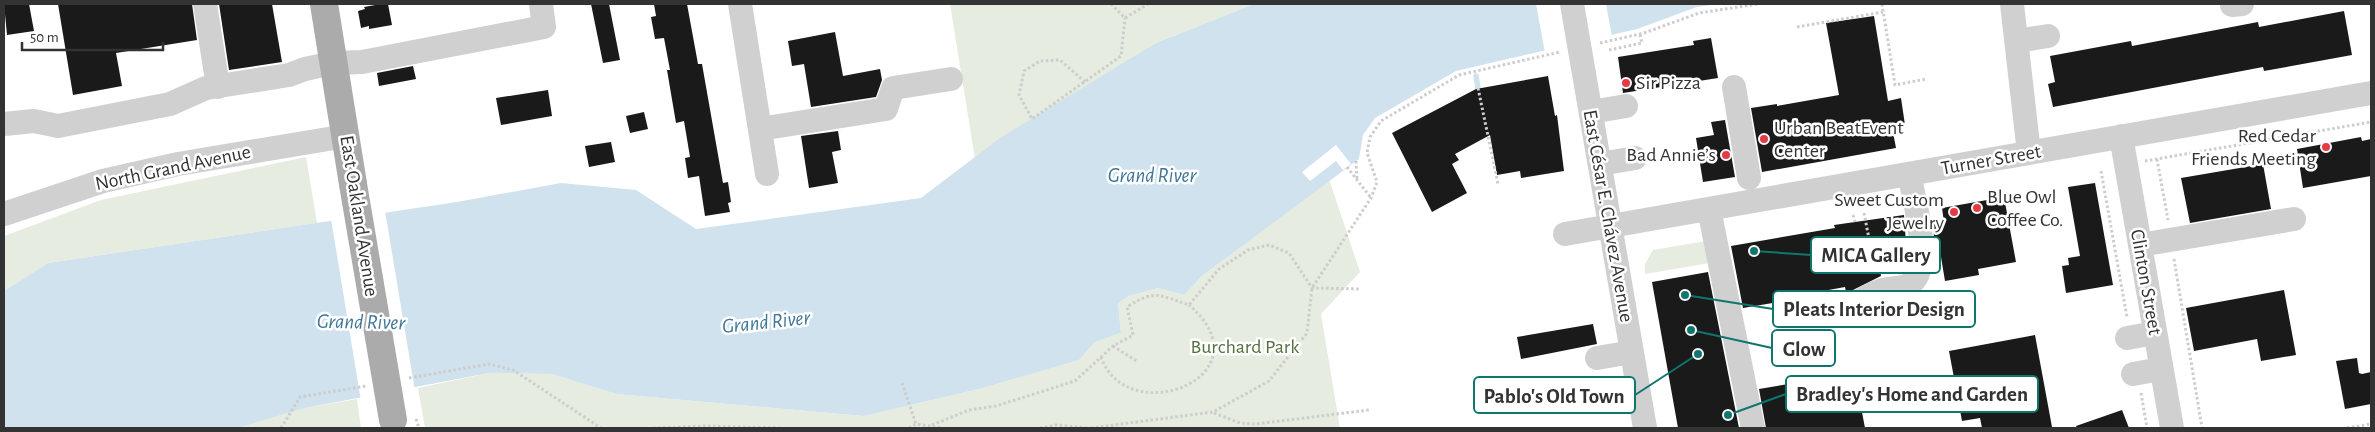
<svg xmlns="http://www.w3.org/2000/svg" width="2375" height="432" font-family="'Alegreya Sans',sans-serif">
  <rect width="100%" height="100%" fill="#fff"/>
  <path fill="#e6ecdf" d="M950,4H1254L1156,43L975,159Z
    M306,157L317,223L48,263L4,291V236L101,200Z
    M1329,179L1360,272L1321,314L1340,428H425L418,388L489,373L552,374L616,394L864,416L983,388L1079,360L1095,342L1121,333L1118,303L1129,296L1158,288L1184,295L1203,275Z
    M1706,241L1710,263L1645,274V264L1653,250Z
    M357,399L361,428H238L305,408Z"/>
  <path fill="#cfe2ee" d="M1254,4H1718L1697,7L1637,29L1456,71L1375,118L1363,135L1359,159L1203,275L1184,295L1158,288L1129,296L1118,303L1121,333L1095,342L1079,360L983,388L864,416L616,394L552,374L489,373L305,408L238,428H4V291L48,263L457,202L561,183L636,190L696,229L921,198L1000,138L1156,43Z"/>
  <path fill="#fff" d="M1536,4H1606L1612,37L1545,53Z
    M1336,145L1351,164L1343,170L1336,161L1310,181L1302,172Z
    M385,211L415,391L361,401L331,219Z"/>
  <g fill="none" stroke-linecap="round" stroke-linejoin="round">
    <path stroke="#cfe2ee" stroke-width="5.5" d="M1476,76L1478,88"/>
  </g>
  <path fill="#1a1a1a" d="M4,4H29L34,31L7,35Z
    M58,4H192L197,40L116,53L122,86L73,95Z
    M219,4H272L282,62L229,70Z
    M381,4H388L392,25L369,29V26L361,28L358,11L365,9L364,7Z
    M591,4H609L620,60L603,63Z
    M654,4H687L698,64H702L723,183L728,182L731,202L728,203L730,212L705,216L699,176L688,178L685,158L690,157L684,121L676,123L667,70H670L664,38L655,39L651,17L656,16Z
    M2344,11L2352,55L2264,71L2263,67L2053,107L2048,84L2055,82L2050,56L2131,41L2132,46L2258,22L2259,27Z
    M1874,16L1888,101L1901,98L1905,125L1892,127L1896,148L1762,172L1751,108L1777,104V106L1839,95L1826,23Z
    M835,32L843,76L880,69L882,80L876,97L811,107L804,64L792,66L788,41Z
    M1711,38L1718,78L1623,93L1618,57L1694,45L1693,41Z
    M413,66L416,79L379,86L377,73Z
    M1548,76L1555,116L1557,115L1564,171L1521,178L1520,171L1497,175L1490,135L1455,154L1459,160L1452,164L1467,193L1432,212L1392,133L1476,89Z
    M548,90L552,116L501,125L496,98Z
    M644,112L648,129L630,133L626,116Z
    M1725,120L1735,177L1703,182L1696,138L1714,135L1711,122Z
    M838,131L841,150L832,152L838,183L809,188L801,136Z
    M2361,137L2362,141L2371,139V176L2303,188L2297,149Z
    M611,142L615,162L589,167L585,146Z
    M2263,164L2271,209L2190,223L2181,178Z
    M2095,183L2113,285L2066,293L2062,266L2069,265L2068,258L2080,256L2068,187Z
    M2004,197L2016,262L1978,269L1979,275L1945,281L1940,251L1935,252L1933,224L1944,222L1942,208Z
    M1904,215L1907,257L1879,262L1881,276L1849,292H1846L1845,287L1790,297V300L1743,308L1731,246L1835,228L1834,225Z
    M1708,272L1739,428H1678L1652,282Z
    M2284,290L2296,355L2261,361L2257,339L2194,351L2186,308Z
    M1593,324L1597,344L1521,359L1517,337Z
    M2035,335L2052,427L1982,428L1980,418L1962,421L1949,351Z
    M2357,358L2359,373L2362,374L2371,372V404L2345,409L2336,361Z
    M1835,376L1836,384L1851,381L1853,392L1858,391L1865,428H1766L1759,389Z
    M2122,410L2129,428H2077L2076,426Z"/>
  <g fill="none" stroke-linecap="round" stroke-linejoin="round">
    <path stroke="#cdcdcd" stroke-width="3" stroke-dasharray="2.5 2.5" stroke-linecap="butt" d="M1111,4L1125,18L1148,4
      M1882,4L1895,85L1926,79
      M1797,27L1883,12
      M1600,43L1644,33L1699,13L1758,4
      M1609,50L1642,43L1640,34
      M1085,82L1060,60L1040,61L1024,71L1019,95L1032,119L1121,56L1125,18
      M1478,88L1498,184
      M2157,159L2168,220
      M1356,161L1357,179
      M2145,161L2371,122
      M1347,167L1371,198
      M2101,171L2127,317
      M1864,213L1872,254
      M1853,215L1855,222
      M2174,259L2202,428
      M1113,346L1138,362
      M1101,357C1127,432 1271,376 1189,305
      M409,378L489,364L513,370L601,428
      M902,383L916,424
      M2141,393L2147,428
      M1214,413L1240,423L1256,424L1369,410
      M416,419L419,428
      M932,425L969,410L996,406L1075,381L1113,346L1133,335L1127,307C1155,289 1159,295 1189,305L1219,269L1248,250L1269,245L1289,253L1312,288L1360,289
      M281,428L300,397L366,386
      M653,428L705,426L781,428
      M909,428L916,424L942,428
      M1040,428L1056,425L1088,428
      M1091,428L1213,412L1269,381L1307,333L1312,288L1371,198L1377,182L1367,153L1370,137L1381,121L1459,75L1560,52
      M2347,428L2371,424"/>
    <path stroke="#d0d0d0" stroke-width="24" d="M205,4L218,87
      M740,4L767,174
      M1572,4L1645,428
      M2012,4L2029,153
      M2232,5L2242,4
      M2017,41L2048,36
      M1734,87L1749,178
      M1591,112L1626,106
      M4,124L34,121L58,126L170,104L206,88L289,75L305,69L333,63L362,62L544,27L541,4
      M760,129L886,109L893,88L951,79
      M2121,136L2172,428
      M1600,164L1635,158
      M1709,209L1753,428
      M4,214L103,181L178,164L346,136
      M1565,234L2371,93
      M2140,245L2294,219
      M1846,309C1857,304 1866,296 1877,292C1887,287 1901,290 1910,284C1934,268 1914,199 1909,174
      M2127,338L2155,333
      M1597,358L1632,352
      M2133,374L2161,369"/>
    <path stroke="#ababab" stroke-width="28" d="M324,4L353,184"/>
    <path stroke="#ababab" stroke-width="28" d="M353,184L393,420"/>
  </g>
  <g fill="#e63946" stroke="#fff" stroke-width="2">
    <circle cx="1626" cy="83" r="5"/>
    <circle cx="1764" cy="139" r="5"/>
    <circle cx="2326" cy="147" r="5"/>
    <circle cx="1726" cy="155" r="5"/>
    <circle cx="1977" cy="208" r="5"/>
    <circle cx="1954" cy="212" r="5"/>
  </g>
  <g text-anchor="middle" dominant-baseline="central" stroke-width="5" stroke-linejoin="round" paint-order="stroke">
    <g font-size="20" fill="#333" stroke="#fff" text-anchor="start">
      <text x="1636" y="83">Sir Pizza</text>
      <text x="1774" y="128">Urban BeatEvent<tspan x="1774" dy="23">Center</tspan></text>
      <text x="2316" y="136" text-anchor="end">Red Cedar<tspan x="2316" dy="23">Friends Meeting</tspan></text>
      <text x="1716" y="155" text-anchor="end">Bad Annie’s</text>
      <text x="1987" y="197">Blue Owl<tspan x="1987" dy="23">Coffee Co.</tspan></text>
      <text x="1944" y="200" text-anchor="end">Sweet Custom<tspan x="1944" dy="23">Jewelry</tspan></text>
    </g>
    <g font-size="20" fill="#333" stroke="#fff">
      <text transform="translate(1991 160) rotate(-10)">Turner Street</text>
      <text transform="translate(173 168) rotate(-12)">North Grand Avenue</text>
      <text transform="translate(359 216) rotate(81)">East Oakland Avenue</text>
      <text transform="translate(1608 216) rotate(80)">East César E. Chávez Avenue</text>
      <text transform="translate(2146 282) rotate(80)">Clinton Street</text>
    </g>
    <g font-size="20" fill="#56703f" stroke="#fff">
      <text x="1245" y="347">Burchard Park</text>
    </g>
    <g font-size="21" font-style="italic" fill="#3f7597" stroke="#fff">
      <text x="1152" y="175">Grand River</text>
      <text transform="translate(361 322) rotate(1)">Grand River</text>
      <text transform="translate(766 322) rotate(-6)">Grand River</text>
    </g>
  </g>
  <path fill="none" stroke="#0f766e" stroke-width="2" d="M1754 251L1811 255M1685 295L1773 309M1691 330L1772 348M1728 415L1786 394M1698 354L1635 395"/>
  <g fill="#0f766e" stroke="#fff" stroke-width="2">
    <circle cx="1754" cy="251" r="5"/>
    <circle cx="1685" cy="295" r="5"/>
    <circle cx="1691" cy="330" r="5"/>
    <circle cx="1728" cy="415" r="5"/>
    <circle cx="1698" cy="354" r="5"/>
  </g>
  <g fill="#fff" stroke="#0f766e" stroke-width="2">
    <rect x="1811" y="237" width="129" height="36" rx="5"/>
    <rect x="1773" y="291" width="202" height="36" rx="5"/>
    <rect x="1772" y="330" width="63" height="36" rx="5"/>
    <rect x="1786" y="376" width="252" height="36" rx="5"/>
    <rect x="1474" y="377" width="161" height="36" rx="5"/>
  </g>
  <g font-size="21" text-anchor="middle" font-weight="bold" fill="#333">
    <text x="1876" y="262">MICA Gallery</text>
    <text x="1874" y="316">Pleats Interior Design</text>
    <text x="1804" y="356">Glow</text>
    <text x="1912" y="401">Bradley's Home and Garden</text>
    <text x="1554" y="403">Pablo's Old Town</text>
  </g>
  <rect width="2375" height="432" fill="none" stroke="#333333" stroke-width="10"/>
  <path d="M22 42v8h141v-8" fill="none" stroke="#333333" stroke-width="2.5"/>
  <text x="30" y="42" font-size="15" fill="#333333" stroke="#ffffff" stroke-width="4" paint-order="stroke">50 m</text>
</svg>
